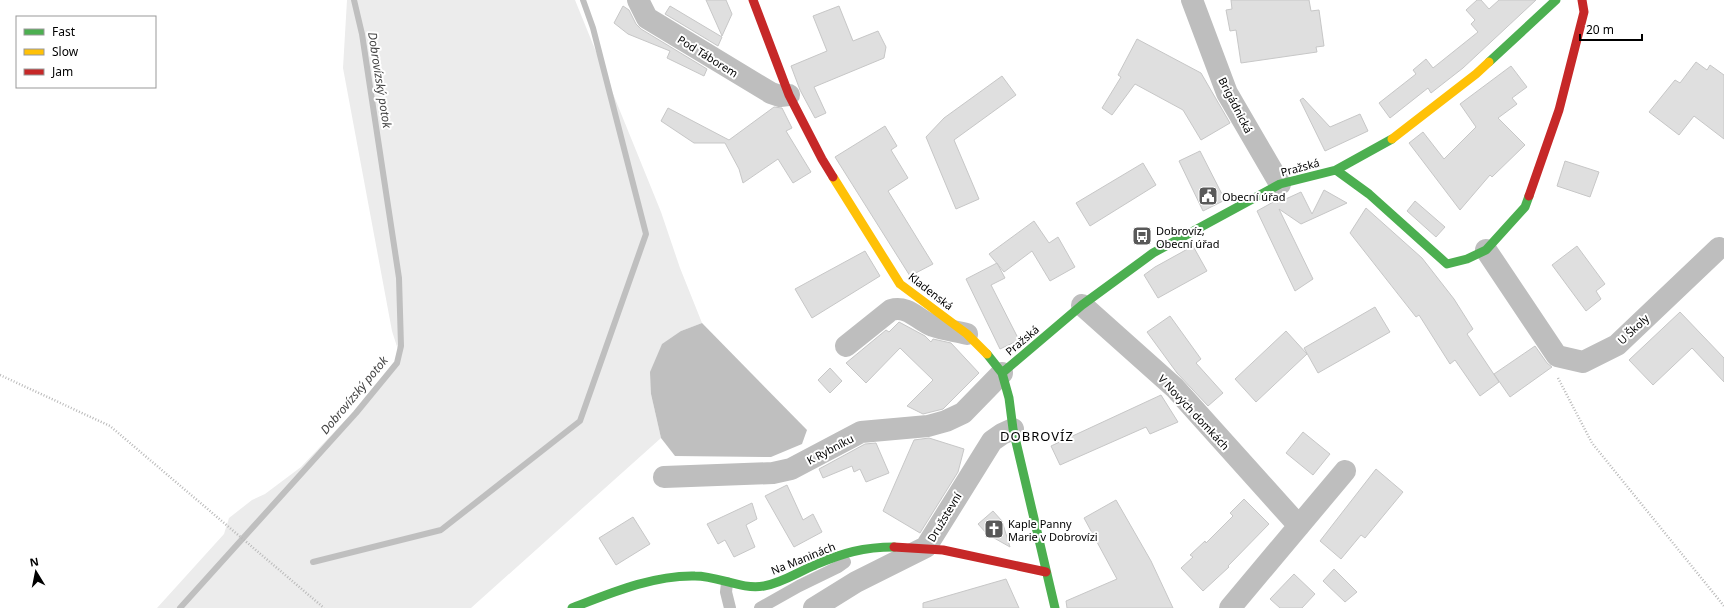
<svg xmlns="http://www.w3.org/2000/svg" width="1724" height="608" font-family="'Noto Sans',sans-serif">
  <rect width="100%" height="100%" fill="#fff"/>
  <path fill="#ececec" d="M347,0H575L661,212L680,268L702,323L681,331L651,394L661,438L471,608H157L224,534L229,518L252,500L265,494L301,467L390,373L399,353L392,331L343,68Z"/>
  <path fill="#bfbfbf" d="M702,323L807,430L802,444L771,457L675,456L661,438L651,394L650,372L662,344L681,331Z"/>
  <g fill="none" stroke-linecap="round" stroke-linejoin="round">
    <path stroke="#bfbfbf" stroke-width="6" d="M313,562L441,530L580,421L646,234L593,28L583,0
      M180,608L356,413L397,363L401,346L399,278L362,34L354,0"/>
  </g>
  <path fill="#dfdfdf" stroke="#c7c7c7" d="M706,0H726L732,14L722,36Z
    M1231,0H1309L1311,11L1319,10L1324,46L1316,47L1317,52L1241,63L1236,30L1230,31L1226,10L1232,9Z
    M1477,0H1481L1489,9L1499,0H1536L1463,68L1431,93L1428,88L1390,118L1379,103L1416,74L1413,70L1426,59L1433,68L1478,32L1471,24L1475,20L1466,10Z
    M623,6L629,10L636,24L641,29L707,69L704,76L667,58L670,51L628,34L614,23Z
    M670,6L722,37L718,46L665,14Z
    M839,6L853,41L878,31L886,47L884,58L814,87L826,113L815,118L800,90L791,66L827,51L813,16Z
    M1137,39L1201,73L1230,123L1201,140L1183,110L1135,84L1112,115L1102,108L1121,77L1118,75Z
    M1696,62L1707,70L1710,65L1724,75V139L1694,116L1679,135L1649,112L1675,80L1680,83Z
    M1511,66L1527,87L1512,98L1517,104L1498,118L1525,145L1492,177L1490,175L1460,210L1409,143L1423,132L1444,159L1476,127L1460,104Z
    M1002,76L1016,95L954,140L979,199L956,209L926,137L944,118Z
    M1303,98L1330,127L1360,114L1368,131L1325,151L1300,100Z
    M774,107L782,108L792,128L786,131L811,172L793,183L778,159L743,183L739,169L725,143H694L661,121L668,108L729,140Z
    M885,126L897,146L891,150L908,178L888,191L933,264L910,276L835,157Z
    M1200,151L1225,200L1203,211L1179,161Z
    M1565,161L1599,172L1590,197L1557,186Z
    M1143,163L1156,185L1090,226L1076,203Z
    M1324,190L1347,203L1301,224L1279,209L1313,279L1295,291L1257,211L1275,201L1277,203L1301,192L1312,214Z
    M1415,201L1445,227L1436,237L1407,211Z
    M1366,208L1422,258L1454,299L1473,329L1467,334L1499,382L1480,396L1455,360L1450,364L1419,315L1416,317L1350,233Z
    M1034,221L1049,243L1058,237L1075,267L1050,281L1032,251L1004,272L989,254Z
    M1193,246L1207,271L1158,298L1144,275L1155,267Z
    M1577,246L1605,284L1596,291L1601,299L1586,311L1552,265Z
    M865,251L880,276L812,318L795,289Z
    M997,263L1005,278L991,285L1019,340L1000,349L966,279Z
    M1375,307L1390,332L1318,373L1304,348Z
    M1680,312L1724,358V382L1692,348L1653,385L1629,360Z
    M1170,316L1201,359L1196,363L1223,393L1208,406L1177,373L1147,332Z
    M899,322L925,336L931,342L933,339L951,343L979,373L943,409L923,414L907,406L933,380L900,348L866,383L846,363L886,330L889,332Z
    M1286,331L1307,354L1256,402L1235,379Z
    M1535,346L1547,363L1552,367L1510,397L1494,374Z
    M830,368L842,381L830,393L818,380Z
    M1161,395L1178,422L1150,434L1146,427L1060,465L1051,446Z
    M1303,432L1330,454L1313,475L1286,453Z
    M929,438L964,449L958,472L920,533L883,511L914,440Z
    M876,443L889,473L866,482L860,469L854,472L852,466L823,478L819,469L865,444Z
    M1376,469L1403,492L1365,538L1361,535L1341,559L1320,541Z
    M787,485L803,520L813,514L822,532L794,547L765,496Z
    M1244,499L1269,524L1228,566L1229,567L1203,591L1181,568L1193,557L1190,555L1205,541L1206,543L1233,516L1230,513Z
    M1116,500L1151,561L1173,608H1067L1066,601L1117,579L1084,518Z
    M752,503L757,519L746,525L755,547L734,557L725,540L718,544L707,524Z
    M993,511L1002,521L1010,547L987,534L978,524Z
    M633,517L650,544L616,565L599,538Z
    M1334,569L1357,592L1345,602L1323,581Z
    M1294,574L1315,594L1302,608H1280L1270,599Z
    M1006,579L1019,608H923V603Z"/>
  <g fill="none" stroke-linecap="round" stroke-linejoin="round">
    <path stroke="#b9b9b9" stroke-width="2.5" stroke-dasharray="1 2" stroke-linecap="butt" d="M0,375L110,426L324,608
      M1558,378L1592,443L1724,606"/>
    <path stroke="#bebebe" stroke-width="12" d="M727,583L726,592L730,608
      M760,608L799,586L838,567L845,562"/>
    <path stroke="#bebebe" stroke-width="22" d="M638,0L647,18L771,93L780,96L789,95
      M1192,0L1227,93L1280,184
      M1486,250L1557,356L1583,362L1617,345L1719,248
      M1082,305L1175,388L1299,526
      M846,346L891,310C908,305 918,320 933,326C944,330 956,331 967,334
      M664,477L773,473L791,469L861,432L928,426L946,421L963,413L1002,373
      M814,608L856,582L926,547L992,441L1002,434L1013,429
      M1230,608L1345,471"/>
    <path stroke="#4caf50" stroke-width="9" d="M1489,62L1556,0
      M1336,170L1369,194L1447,264L1467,259L1486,250L1525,207L1529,196
      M987,354L1002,373L1009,398L1013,429L1055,608
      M1002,373L1082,305L1153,253L1280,184L1336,170L1392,139
      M572,608C611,593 653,575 695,576C719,576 741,590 764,586C782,583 798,572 815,565C842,553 864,547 894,547"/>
    <path stroke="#ffc107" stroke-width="9" d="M1392,139L1476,74L1489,62
      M833,177L900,284L967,334L987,354"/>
    <path stroke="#c62828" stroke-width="9" d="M753,0L789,95L822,159L833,177
      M1529,196L1559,110L1584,12L1582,0
      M894,547L943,550L1046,572"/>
  </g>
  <defs>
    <symbol id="civic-square" viewBox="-11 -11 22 22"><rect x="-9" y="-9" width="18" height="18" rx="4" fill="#595959" stroke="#fff"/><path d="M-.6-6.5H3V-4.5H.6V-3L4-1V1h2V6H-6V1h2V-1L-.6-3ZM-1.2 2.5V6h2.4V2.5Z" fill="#fff"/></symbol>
    <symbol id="bus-square" viewBox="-11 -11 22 22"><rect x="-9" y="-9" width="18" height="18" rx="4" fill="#595959" stroke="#fff"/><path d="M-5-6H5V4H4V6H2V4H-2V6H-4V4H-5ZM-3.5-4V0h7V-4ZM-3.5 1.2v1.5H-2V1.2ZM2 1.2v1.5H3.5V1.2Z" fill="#fff"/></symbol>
    <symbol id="church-square" viewBox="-11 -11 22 22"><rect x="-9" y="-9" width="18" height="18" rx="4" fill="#595959" stroke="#fff"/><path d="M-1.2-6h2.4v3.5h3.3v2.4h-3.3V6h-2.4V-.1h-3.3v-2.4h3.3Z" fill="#fff"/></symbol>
  </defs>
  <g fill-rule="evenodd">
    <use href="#civic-square" x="1197" y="185" width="22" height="22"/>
    <use href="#bus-square" x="1131" y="225" width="22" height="22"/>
    <use href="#church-square" x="983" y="518" width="22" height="22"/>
  </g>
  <g text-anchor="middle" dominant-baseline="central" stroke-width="4" stroke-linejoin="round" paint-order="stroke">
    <g font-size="11" fill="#000" stroke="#fff">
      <text transform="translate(708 56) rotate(32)">Pod Táborem</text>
      <text transform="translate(1236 105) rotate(63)">Brigádnická</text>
      <text transform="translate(1300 167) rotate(-15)">Pražská</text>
      <text transform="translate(931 291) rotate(38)">Kladenská</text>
      <text transform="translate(1633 329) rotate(-43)">U Školy</text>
      <text transform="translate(1022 340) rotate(-40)">Pražská</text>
      <text transform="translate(1194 412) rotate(47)">V Nových domkách</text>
      <text transform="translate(830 449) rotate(-28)">K Rybníku</text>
      <text transform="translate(944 517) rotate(-59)">Družstevní</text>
      <text transform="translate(803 558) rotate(-22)">Na Maninách</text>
    </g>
    <g font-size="11" fill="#000" stroke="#fff" text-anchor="start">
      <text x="1222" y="196">Obecní úřad</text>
      <text x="1156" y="230">Dobrovíz,<tspan x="1156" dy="13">Obecní úřad</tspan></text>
      <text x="1008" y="523">Kaple Panny<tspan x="1008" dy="13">Marie v Dobrovízi</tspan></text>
    </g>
    <g font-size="12" font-style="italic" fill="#444" stroke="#fff">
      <text transform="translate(380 80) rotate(81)">Dobrovízský potok</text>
      <text transform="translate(354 395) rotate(-50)">Dobrovízský potok</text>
    </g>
    <g font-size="13" letter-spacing="1" fill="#000" stroke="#fff">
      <text x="1037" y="436">DOBROVÍZ</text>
    </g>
  </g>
  <rect x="16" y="16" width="140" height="72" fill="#ffffff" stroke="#999999"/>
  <rect x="24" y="29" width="20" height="6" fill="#4caf50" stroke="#999999"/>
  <text x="52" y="36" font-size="12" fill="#000000">Fast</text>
  <rect x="24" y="49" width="20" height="6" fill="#ffc107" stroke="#999999"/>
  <text x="52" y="56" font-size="12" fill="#000000">Slow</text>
  <rect x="24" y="69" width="20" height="6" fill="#c62828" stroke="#999999"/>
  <text x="52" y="76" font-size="12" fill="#000000">Jam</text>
  <g transform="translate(36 572) rotate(350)" stroke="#ffffff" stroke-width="3" paint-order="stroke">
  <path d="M0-3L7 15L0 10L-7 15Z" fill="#000000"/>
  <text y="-6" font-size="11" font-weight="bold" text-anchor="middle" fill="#000000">N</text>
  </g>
  <path d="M1580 34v6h62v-6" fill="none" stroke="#000000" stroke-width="2"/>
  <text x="1586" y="34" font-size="12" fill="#000000" stroke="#ffffff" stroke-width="3" paint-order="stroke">20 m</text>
</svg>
